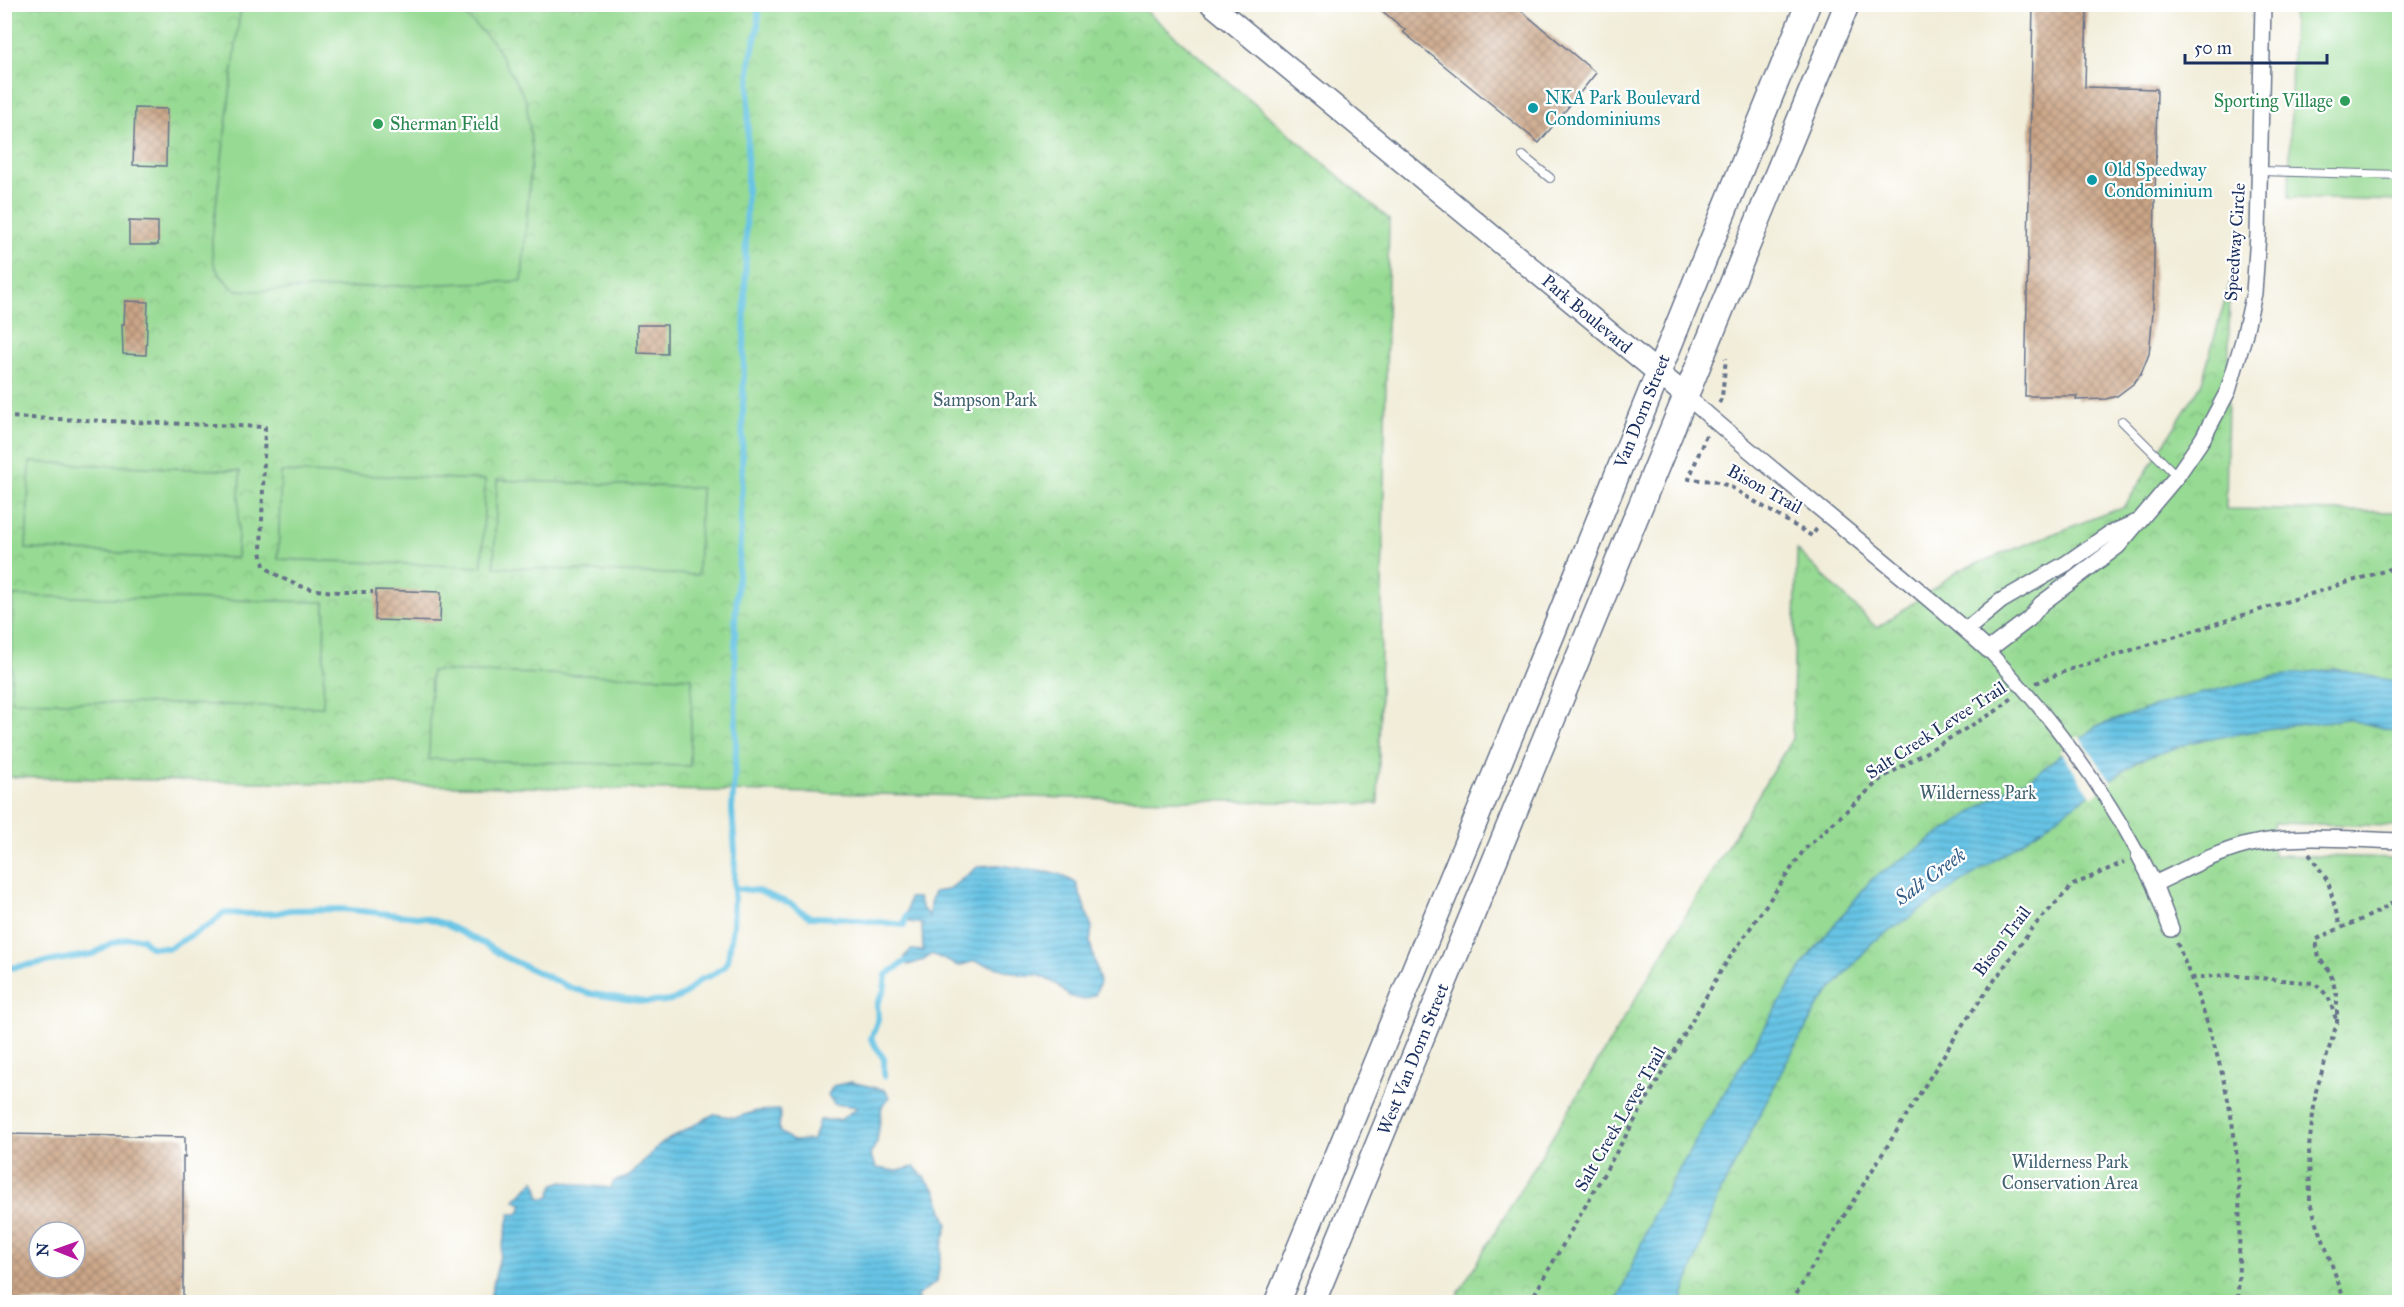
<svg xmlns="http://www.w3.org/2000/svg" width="2404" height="1307" font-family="'IM FELL Great Primer',serif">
  <defs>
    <pattern id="park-crowns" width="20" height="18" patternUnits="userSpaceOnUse" patternTransform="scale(1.5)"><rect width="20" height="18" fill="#96da93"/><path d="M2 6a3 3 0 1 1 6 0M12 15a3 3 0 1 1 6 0" fill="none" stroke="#81bb81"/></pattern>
    <pattern id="water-rules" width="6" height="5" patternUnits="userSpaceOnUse" patternTransform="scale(1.5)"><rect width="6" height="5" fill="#67c4e5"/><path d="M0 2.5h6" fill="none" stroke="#54a0bd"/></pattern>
    <pattern id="building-cross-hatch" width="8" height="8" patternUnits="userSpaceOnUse" patternTransform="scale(1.5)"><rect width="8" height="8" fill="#cba586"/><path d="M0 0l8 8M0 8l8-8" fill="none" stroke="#a48771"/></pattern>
  </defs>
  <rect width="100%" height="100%" fill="#fff"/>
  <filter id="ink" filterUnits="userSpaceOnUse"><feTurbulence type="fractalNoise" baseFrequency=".0167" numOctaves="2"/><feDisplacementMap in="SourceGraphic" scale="12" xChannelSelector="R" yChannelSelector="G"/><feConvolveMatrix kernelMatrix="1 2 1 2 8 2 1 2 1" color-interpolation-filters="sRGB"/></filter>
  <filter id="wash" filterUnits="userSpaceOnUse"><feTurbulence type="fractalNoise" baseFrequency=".008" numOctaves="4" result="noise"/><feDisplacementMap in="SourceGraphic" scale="24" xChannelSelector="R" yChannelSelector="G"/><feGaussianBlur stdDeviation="1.35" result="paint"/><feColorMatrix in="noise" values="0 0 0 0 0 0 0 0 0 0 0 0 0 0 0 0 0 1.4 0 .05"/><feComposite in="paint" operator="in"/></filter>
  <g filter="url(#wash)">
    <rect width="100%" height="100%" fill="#f1edd9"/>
    <path fill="url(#park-crowns)" stroke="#588478" stroke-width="1.5" d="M5,5H1139L1389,219L1378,804L5,777Z
      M2230,282L2226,509L2399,512V826L2274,823L2273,855L2399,858V1302H1453L1792,739L1797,550L1877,628L1960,570L2125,506L2201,385Z"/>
    <path fill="#96da93" stroke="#588478" stroke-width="1.5" d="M241,5H448L468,18L493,42L526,100L532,149L522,281L257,291L235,290C215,272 211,265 212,238Z
      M2293,5H2399V201L2289,198Z
      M30,462L240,471L237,558L26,549Z
      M281,472L485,480L482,567L278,559Z
      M497,480L701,488L698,575L494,567Z
      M13,596L325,602L323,707L11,701Z
      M431,671L692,678L690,766L429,759Z"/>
    <path fill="url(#water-rules)" stroke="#417aa2" stroke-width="1.5" d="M2334,669L2399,682V732L2347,719L2278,727L2193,742L2137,761L2044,827L1873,942L1819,1004L1785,1065L1718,1197L1681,1302H1617L1653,1215L1713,1111L1808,957L1871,880L2017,782L2029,780L2095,727L2170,701L2271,677Z
      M999,865L1059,874L1076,883L1092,927L1090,943L1100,982L1095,995L1084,1000L1069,996L1056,984L1039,975H1022L975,961L958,966L932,954L924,960L908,965L904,957L911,950L923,951L922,924L910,922L906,916L909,898H918L922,908L929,916L930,903L934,892L948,890L979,866Z
      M851,1082L885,1090L890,1097L882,1106L877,1142L870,1155L877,1168L896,1171L915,1167L936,1191L948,1225L943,1241L937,1281L916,1297L921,1302H489L510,1214H518L523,1205L515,1200L535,1180L540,1198H549L554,1184L563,1181L581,1185L611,1188L614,1181L628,1177L660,1144L714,1114L735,1118L757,1111L780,1110L779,1131L793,1141L813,1140L819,1120H840L858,1107L834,1104L828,1095L833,1086Z"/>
    <path fill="#f1edd9" d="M2079,736L2112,782L2092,797L2060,751Z"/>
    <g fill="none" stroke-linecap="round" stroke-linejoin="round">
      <path stroke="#67c4e5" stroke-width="6" d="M734,888L758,891L791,904L810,917L842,918L904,925L906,916
        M4,969L93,954L111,943L129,938H142L150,947L169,948L214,922L223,913L254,914L278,913L289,910L342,909L426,918L445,924L488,946L503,956L571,988L592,994L646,1002L670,1001L684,995L701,979L710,976L724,967L728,960L733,926L735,851L732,809L736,749L735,624L741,527L748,122L750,61L758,27V4
        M884,1076V1059L871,1039L878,1019L877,1004L884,991L886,975L906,961"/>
    </g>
    <g id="blocks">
      <path fill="url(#building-cross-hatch)" fill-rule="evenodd" d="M1374,4H1513L1596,73L1539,143L1403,32L1405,30Z
        M2033,4H2087L2085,87L2157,89L2153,312L2149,354L2141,374L2133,384L2117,396L2106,399L2076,400L2077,396H2025Z
        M135,108L167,109L166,166L133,165Z
        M129,221L158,222V245H129Z
        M125,301L148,302L146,355L123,354L122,324H124Z
        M637,325H667V354L637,353Z
        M376,590L441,592L440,622L375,620Z
        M4,1134L185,1137V1157H183V1302H4ZM39,1232H75V1268H39Z"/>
    </g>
  </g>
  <g filter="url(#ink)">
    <use href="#blocks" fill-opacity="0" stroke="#667289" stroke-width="1.5"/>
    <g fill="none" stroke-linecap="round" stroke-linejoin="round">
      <defs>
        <path id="service" d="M1523,156L1550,178
          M2259,171L2400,175
          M2122,421L2177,476"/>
        <path id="pedestrian" d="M1988,650C2047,712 2098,779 2139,855"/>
        <path id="minor" d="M1685,395C1784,482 1889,562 1988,650L2029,619L2041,604L2118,546L2177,476L2203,438L2228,391L2244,337L2254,293L2258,235L2263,4
          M1966,630L2001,601L2067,563L2109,534L2134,523
          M2139,855L2154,884L2171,929
          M2154,884C2184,870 2215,853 2247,845C2296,833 2350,840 2400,841"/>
        <path id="secondary" d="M1211,4L1685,395"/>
        <path id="primary" d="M1277,1302L1552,635L1808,4
          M1313,1302L1847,4"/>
      </defs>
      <use href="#service" stroke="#667289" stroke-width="10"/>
      <use href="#pedestrian" stroke="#667289" stroke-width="15"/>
      <use href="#minor" stroke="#667289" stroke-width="18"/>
      <use href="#secondary" stroke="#667289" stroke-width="24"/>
      <use href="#primary" stroke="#667289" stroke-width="27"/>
      <path stroke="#667289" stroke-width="4" stroke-dasharray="4.5 4.5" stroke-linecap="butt" d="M1719,403L1722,397L1726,358
        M4,417L265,427L261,551L264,566C302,595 329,592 373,592
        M1706,435L1689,479L1714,481L1729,486L1812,536L1819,525
        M2036,683L2068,670L2400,566
        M2309,854L2328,881L2340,927
        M2177,943C2204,1008 2226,1072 2235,1142C2242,1195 2239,1249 2238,1302
        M2191,978L2227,975L2314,983L2328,996L2336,1019
        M1530,1302L1722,969L1804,850L1882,778L1996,711L2012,698
        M1792,1302L1809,1272L1965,1021L2032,928L2073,885L2124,862
        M2345,1302L2310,1203L2309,1147L2316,1091L2337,1023V996L2330,972L2319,958L2316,940C2343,924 2375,919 2400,896"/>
      <use href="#service" stroke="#fff" stroke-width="8"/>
      <use href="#pedestrian" stroke="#fff" stroke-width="12"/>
      <use href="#minor" stroke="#fff" stroke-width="15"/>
      <use href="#secondary" stroke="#fff" stroke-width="21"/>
      <use href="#primary" stroke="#fff" stroke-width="24"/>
    </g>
  </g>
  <g fill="#2e9e5b" stroke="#fff" stroke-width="2">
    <circle cx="2345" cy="101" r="6"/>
    <circle cx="378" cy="124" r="6"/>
  </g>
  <g fill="#0f9aa8" stroke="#fff" stroke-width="2">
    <circle cx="1533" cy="108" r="6"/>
    <circle cx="2092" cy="180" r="6"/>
  </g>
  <g text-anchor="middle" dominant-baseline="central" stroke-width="4.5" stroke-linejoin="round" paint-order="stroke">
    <g font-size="18" fill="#0d838f" stroke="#fff" text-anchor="start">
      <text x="1545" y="98">NKA Park Boulevard<tspan x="1545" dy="21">Condominiums</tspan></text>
      <text x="2104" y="170">Old Speedway<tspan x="2104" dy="21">Condominium</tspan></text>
    </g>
    <g font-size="18" fill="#27864d" stroke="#fff" text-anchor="end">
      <text x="2333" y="101">Sporting Village</text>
      <text x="390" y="124" text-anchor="start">Sherman Field</text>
    </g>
    <g font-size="18" fill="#1b2f5e" stroke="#fff">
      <text transform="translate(2235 242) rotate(-86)">Speedway Circle</text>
      <text transform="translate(1587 314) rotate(40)">Park Boulevard</text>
      <text transform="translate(1642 411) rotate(-68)">Van Dorn Street</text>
      <text transform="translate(1765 489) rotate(29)">Bison Trail</text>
      <text transform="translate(1936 730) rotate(-33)">Salt Creek Levee Trail</text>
      <text transform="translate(2002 941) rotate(-53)">Bison Trail</text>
      <text transform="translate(1413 1059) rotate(-68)">West Van Dorn Street</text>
      <text transform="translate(1620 1119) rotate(-60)">Salt Creek Levee Trail</text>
    </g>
    <g font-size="18" fill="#40626e" stroke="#fff">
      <text x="985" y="400">Sampson Park</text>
      <text x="1978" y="793">Wilderness Park</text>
      <text x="2070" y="1162">Wilderness Park<tspan x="2070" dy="21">Conservation Area</tspan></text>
    </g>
    <g font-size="20" font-style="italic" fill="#325c86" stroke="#fff">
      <text transform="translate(1930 876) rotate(-36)">Salt Creek</text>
    </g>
  </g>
  <rect width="2404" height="1307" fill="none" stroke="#fff" stroke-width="24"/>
  <g transform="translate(57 1250) rotate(271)"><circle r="28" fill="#ffffff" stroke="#a4acbf" stroke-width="1.5"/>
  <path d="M0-4.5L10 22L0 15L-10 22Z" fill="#b5179e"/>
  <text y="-9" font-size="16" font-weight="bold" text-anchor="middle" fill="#1b2f5e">N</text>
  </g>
  <path d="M2185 54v9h142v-9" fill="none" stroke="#1b2f5e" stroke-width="3"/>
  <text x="2194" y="54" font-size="18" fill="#1b2f5e" stroke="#ffffff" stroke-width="4.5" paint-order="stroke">50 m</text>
</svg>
